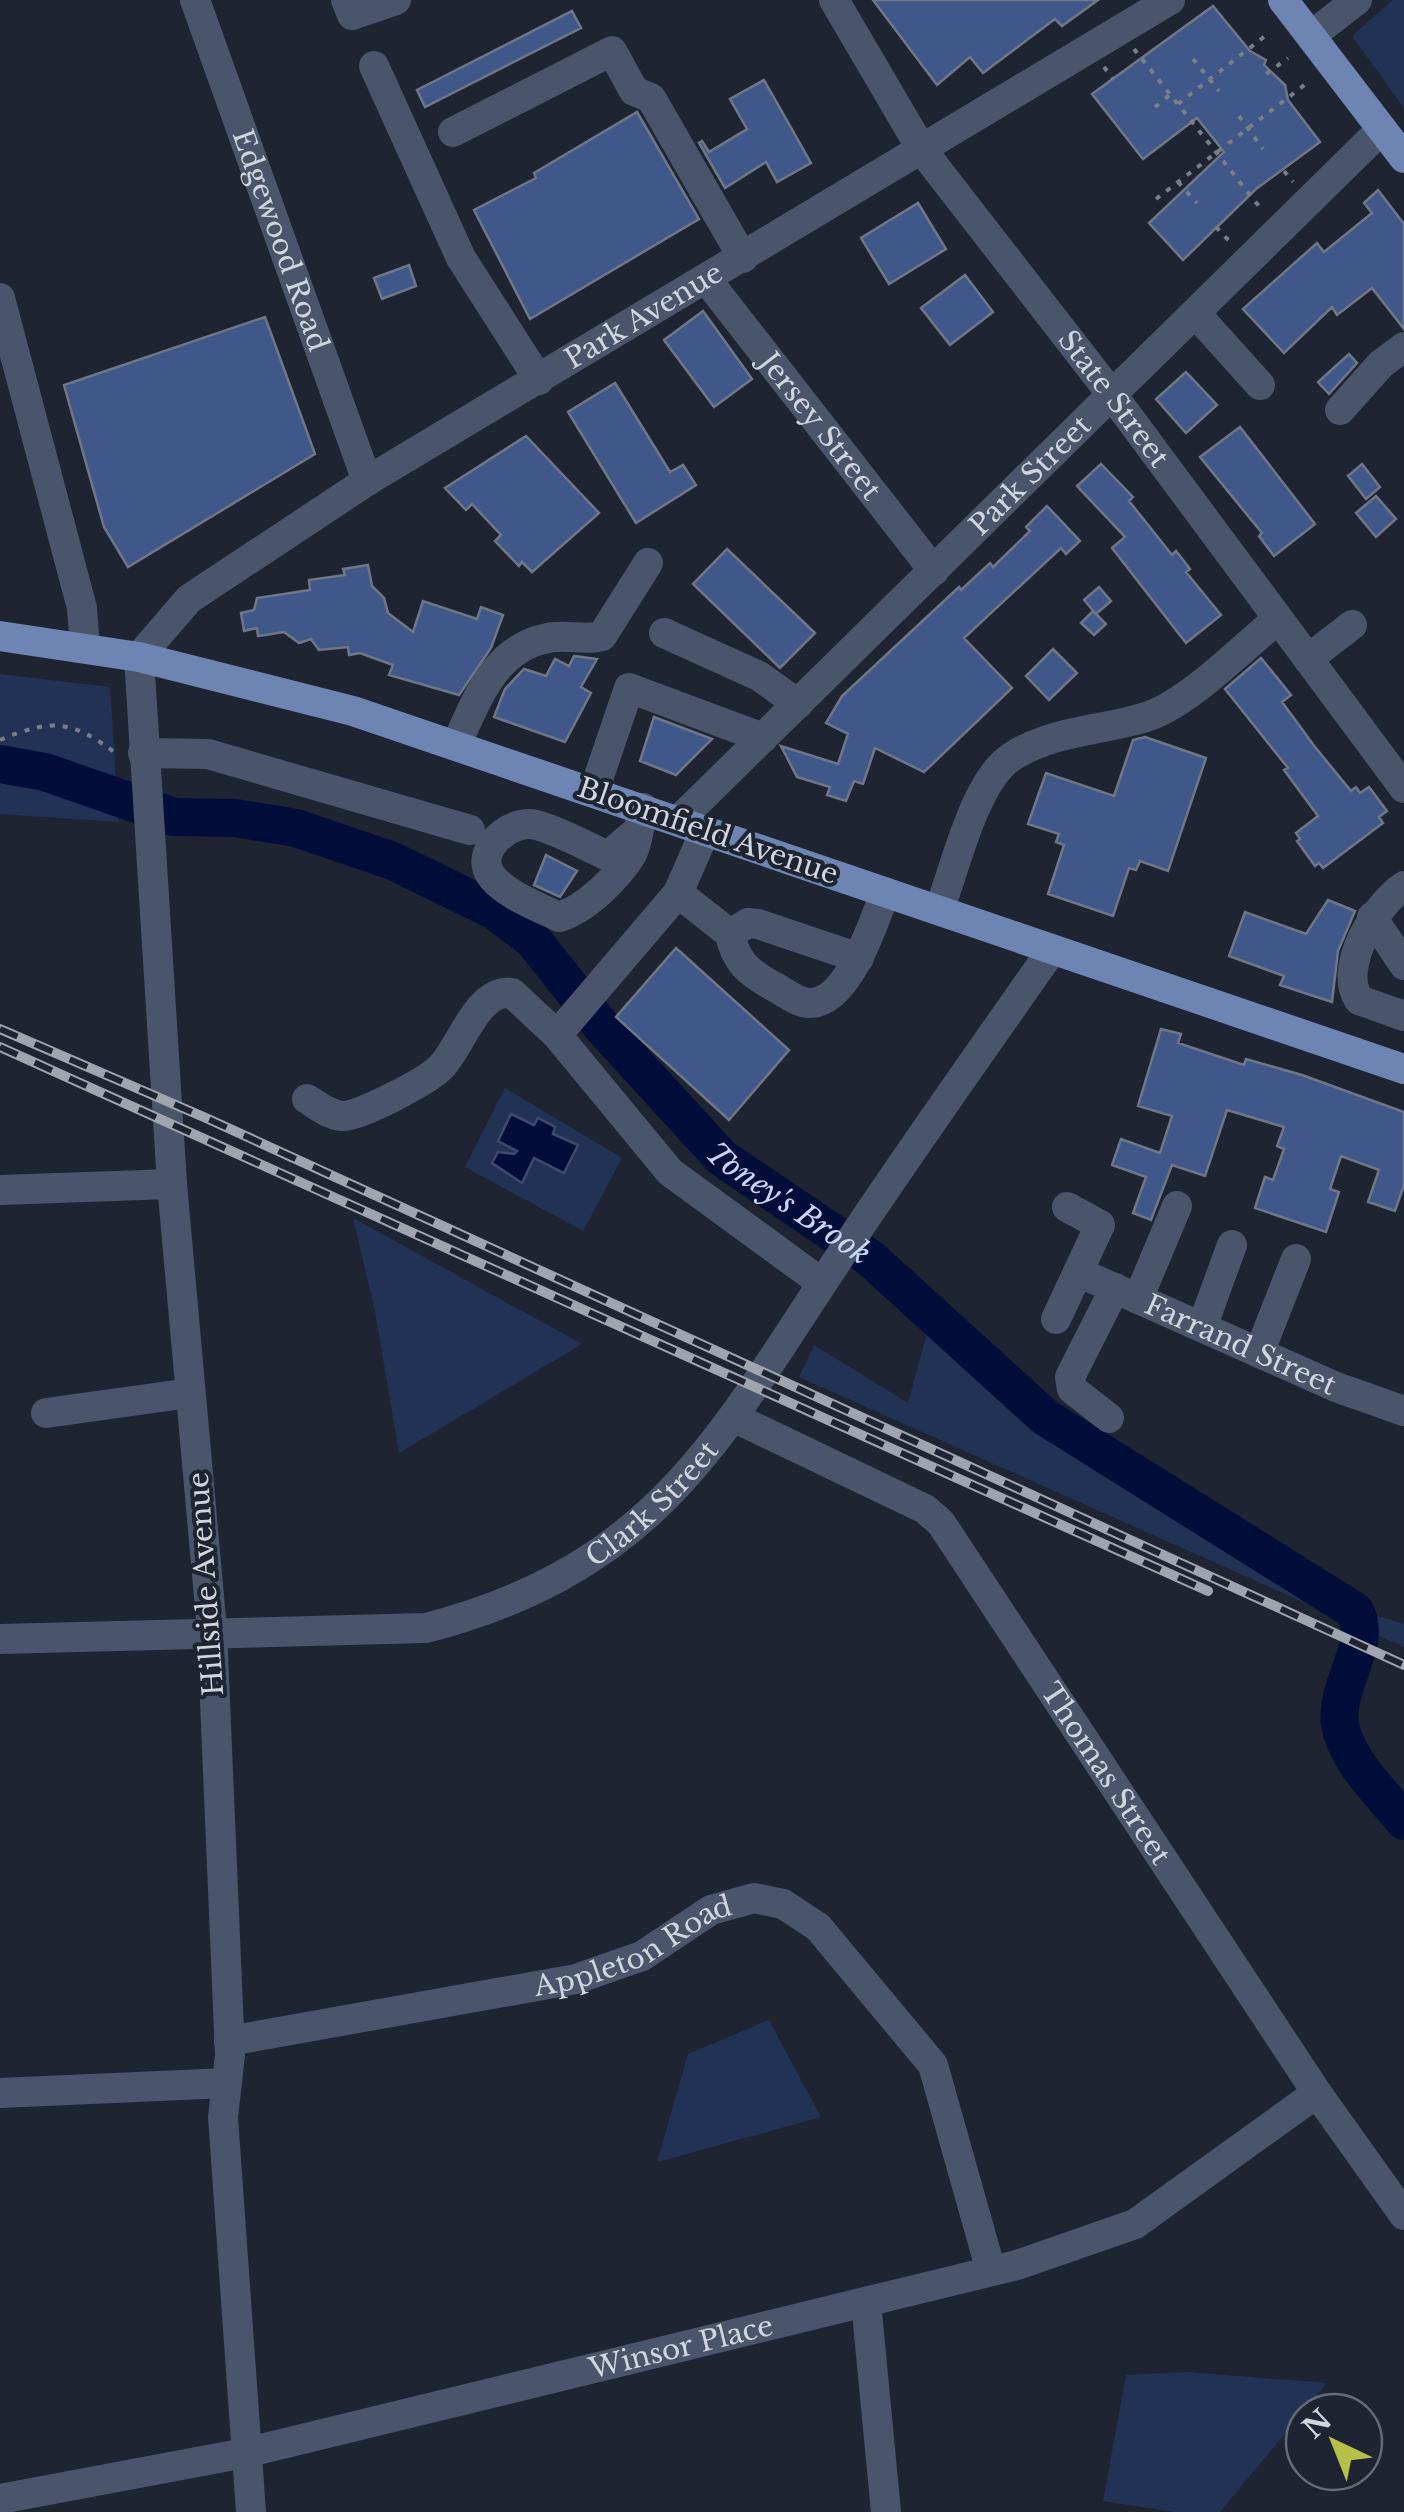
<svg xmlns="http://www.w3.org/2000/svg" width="1404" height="2512" font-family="'Libre Baskerville',serif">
  <rect width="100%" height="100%" fill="#1e2431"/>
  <path fill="#223255" d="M1393,0H1404V108L1352,36Z
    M0,674L110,687L119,822L0,814Z
    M505,1088L622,1158L583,1231L465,1167Z
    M353,1218L582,1344L399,1453L375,1311Z
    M945,1317L1037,1405L1377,1616L1404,1624V1647L799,1377L814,1345L908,1403L927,1333Z
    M769,2020L821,2117L657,2162L688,2054Z
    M1188,2372L1327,2383L1220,2512H1174L1103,2501L1126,2375Z"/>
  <path fill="#020d3a" stroke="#40496b" stroke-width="2.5" d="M511,1114L534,1125L538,1118L555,1127L553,1134L578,1145L564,1173L534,1158L522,1183L492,1163L498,1152L514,1154L517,1151L498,1141Z"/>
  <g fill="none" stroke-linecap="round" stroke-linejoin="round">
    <path stroke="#020d3a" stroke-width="38" id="s1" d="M0,764L45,772L174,817L235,818L296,828L393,861L495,911L533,940L602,1027L722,1158L870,1258L1045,1417L1355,1611C1373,1644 1334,1687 1340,1724C1346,1761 1382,1793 1404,1821"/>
  </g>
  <path fill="#40578a" stroke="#6f7787" stroke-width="2.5" d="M873,0H1098L1062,26L1055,19L983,73L970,57L937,85Z
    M1213,6L1250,51L1266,60L1264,65L1285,85L1288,100L1320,142L1256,189L1183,260L1149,223L1224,152L1197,118L1143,159L1092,94Z
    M572,11L581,28L425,107L417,90Z
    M764,80L811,163L777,182L766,162L725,188L699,143L702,141L709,152L747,129L730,99Z
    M637,112L699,219L530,319L474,210L536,178L534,173Z
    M1378,190L1404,224V329L1372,288L1337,315L1332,307L1284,353L1243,309L1317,243L1324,252L1372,213L1364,203Z
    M918,203L946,249L889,284L861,238Z
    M409,265L416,286L382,299L374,278Z
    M965,275L993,312L950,345L921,308Z
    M703,311L752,379L714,407L664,340Z
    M265,317L315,454L128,567L104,527L64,385Z
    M1349,354L1357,363L1329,394L1318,382Z
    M1186,372L1217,405L1186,433L1156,399Z
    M615,383L670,472L683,465L696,485L636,523L568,412Z
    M1240,427L1315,524L1274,556L1259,536L1262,533L1200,457Z
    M526,436L599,513L532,572L522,562L519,566L495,541L501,535L472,504L466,510L445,488Z
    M1101,464L1133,497L1129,501L1172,555L1176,551L1190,569L1186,572L1221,615L1186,643L1112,548L1125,537L1077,486Z
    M1362,464L1380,487L1366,499L1348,476Z
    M1376,496L1396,519L1376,537L1356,513Z
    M1047,506L1080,541L1066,554L1061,548L964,638L1012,688L924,772L875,748L863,784L854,781L846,801L827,795L830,787L797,777L781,746L838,764L848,734L826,723L842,696L959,587L961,590L990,563L993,567L1030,531L1026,527Z
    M727,549L815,633L780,668L693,584Z
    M368,565L372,586L384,598L388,613L413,632L423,601L477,619L481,607L503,615L491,648L459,695L389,675L393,665L360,653L349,655L348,647L319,650L311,639L299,643L284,632L258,636L257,628L244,631L241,613L254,610L257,598L310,590L309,580L345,575L343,569Z
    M1099,587L1111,601L1096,614L1084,600Z
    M1093,611L1106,624L1094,635L1081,623Z
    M1053,649L1077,673L1049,700L1026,676Z
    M574,656L597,659L581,687L591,693L565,742L494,717L505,689L524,669L546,676L555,659L569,666Z
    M1261,658L1291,695L1282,702L1315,747L1351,791L1356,787L1360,793L1369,787L1387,811L1379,817L1383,823L1323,868L1319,863L1315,866L1297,841L1300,839L1296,833L1318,816L1284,770L1288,768L1225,689Z
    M654,717L712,739L676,775L640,761Z
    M1145,737L1206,758L1168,871L1140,861L1136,870L1129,868L1113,916L1048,894L1064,845L1056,842L1059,834L1028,824L1046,773L1114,796L1133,740Z
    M546,855L577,871L560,897L534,885Z
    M1328,900L1355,911L1338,951L1332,1002L1280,985L1284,976L1229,956L1245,912L1306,934Z
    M676,948L789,1050L729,1120L616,1017Z
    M1161,1029L1181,1034L1178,1043L1244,1065L1246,1059L1302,1075L1404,1112V1185L1395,1211L1368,1202L1379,1170L1341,1156L1330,1189L1339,1192L1326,1232L1255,1208L1265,1177L1273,1180L1284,1149L1277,1146L1284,1127L1227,1110L1205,1176L1172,1165L1151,1220L1133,1213L1146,1177L1112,1165L1121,1139L1160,1153L1172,1116L1138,1106Z"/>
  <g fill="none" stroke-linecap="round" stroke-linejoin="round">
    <path stroke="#797e89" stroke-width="4" stroke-dasharray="5 8" stroke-linecap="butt" d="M1134,49L1262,210
      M1193,59L1219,91
      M1104,67L1113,79
      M1266,74L1288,58
      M1178,104L1269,33
      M1155,107L1171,94
      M1239,116L1263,149
      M1284,171L1293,182
      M1178,182L1197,203
      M1156,199L1307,83
      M1216,227L1230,242
      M0,740C53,718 71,720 117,754"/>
    <g stroke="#4a556b" stroke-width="30">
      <path id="s2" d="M195,0L367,481"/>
      <path d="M346,0L352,15L396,0"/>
      <path id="s3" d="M834,0L922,150L1113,396L1404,788"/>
      <path d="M1312,35L1357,0"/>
      <path d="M374,66L461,258L539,380"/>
      <path d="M453,132L612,51L634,91L651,98L743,258"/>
      <path id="s4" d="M707,280L934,571"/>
      <path d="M0,298L82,608L85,647"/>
      <path d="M1196,314L1260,385"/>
      <path d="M1340,410L1381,364L1404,347"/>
      <path d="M664,633L759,676L798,704"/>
      <path d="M1308,659L1352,625"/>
      <path d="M456,745C477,700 494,648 548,638C567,634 585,641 602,636L648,563"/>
      <path d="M143,753L208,754L470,830"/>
      <path d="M594,791L629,688L763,738"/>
      <path id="s5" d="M679,820L1382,129"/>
      <path d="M635,833L608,856C585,846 560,831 536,825C510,818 472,852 492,877C508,896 537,906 559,917C586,909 617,878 632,854C639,841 639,823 643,808"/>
      <path d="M1404,886C1376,904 1337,968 1359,1000L1404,1016"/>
      <path d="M678,893L730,934L748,923L758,924L859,958"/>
      <path d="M939,910C955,869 974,783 1010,758C1050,730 1104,731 1149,716C1191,701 1243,647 1278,619"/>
      <path d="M1372,917L1404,965"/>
      <path d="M730,934C735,961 749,973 773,986C783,991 796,1002 808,1003C847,1006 875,920 885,892"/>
      <path d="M557,1035L678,893L706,829"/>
      <path d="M307,1099C317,1105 329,1115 342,1116C359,1117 427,1081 440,1068C461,1048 477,988 512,993L557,1035L670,1172L822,1283"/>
      <path d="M0,1190L172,1184"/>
      <path id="s6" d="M1078,1272L1336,1387L1404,1411"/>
      <path d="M1138,1299L1177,1206"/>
      <path d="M1056,1319L1100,1225L1067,1207"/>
      <path d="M1202,1327L1232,1245"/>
      <path d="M1259,1353L1296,1259"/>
      <path d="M46,1413L190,1393"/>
      <path id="s7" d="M735,1418L925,1509L941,1523L1317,2093L1404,2215"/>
      <path d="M1109,1418L1072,1389L1070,1377L1115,1288"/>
      <path id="s8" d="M0,1639L426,1628C664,1566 723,1430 849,1243C915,1144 984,1047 1052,950"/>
      <path id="s9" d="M229,2041L576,1979L642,1956L711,1910L754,1898L783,1904L818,1927L933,2065L991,2271"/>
      <path d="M0,2093L227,2083"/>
      <path d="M866,2302L886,2512"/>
      <path id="s10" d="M0,2499L245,2453L1017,2265L1135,2224L1317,2093"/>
      <path id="s11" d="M251,2512L223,2117L230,2055L212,1630L172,1184L139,657L189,599L367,481L1170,0"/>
    </g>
    <path stroke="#6e84b2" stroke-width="30" d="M1283,0L1404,158
      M0,636L139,657L353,711L1404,1069"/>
    <defs>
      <path id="rail" d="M0,1029L206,1118L1404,1665
        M0,1047L1208,1591"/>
    </defs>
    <use href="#rail" stroke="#a0a4ae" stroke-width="10"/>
    <use href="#rail" stroke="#1e2431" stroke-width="6" stroke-dasharray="19" stroke-linecap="butt"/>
  </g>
  <g text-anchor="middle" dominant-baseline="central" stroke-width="8" stroke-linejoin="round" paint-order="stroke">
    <g font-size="28" fill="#d1d5de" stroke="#1e2431">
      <text stroke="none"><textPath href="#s2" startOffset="255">Edgewood Road</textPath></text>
      <text stroke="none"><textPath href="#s11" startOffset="2472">Park Avenue</textPath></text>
      <text stroke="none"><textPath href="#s3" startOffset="488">State Street</textPath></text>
      <text stroke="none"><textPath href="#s4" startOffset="185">Jersey Street</textPath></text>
      <text stroke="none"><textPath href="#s5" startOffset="492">Park Street</textPath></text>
      <text transform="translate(708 831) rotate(19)">Bloomfield Avenue</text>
      <text stroke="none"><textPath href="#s6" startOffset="178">Farrand Street</textPath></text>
      <text stroke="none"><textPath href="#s8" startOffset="688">Clark Street</textPath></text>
      <text transform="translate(206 1584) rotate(-94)">Hillside Avenue</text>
      <text stroke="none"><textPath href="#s7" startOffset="532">Thomas Street</textPath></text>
      <text stroke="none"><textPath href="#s9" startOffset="418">Appleton Road</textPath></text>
      <text stroke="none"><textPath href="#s10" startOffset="698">Winsor Place</textPath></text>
    </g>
    <g font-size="30" font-style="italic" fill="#c8d7f7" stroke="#1e2431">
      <text stroke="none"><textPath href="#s1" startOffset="938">Toney's Brook</textPath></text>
    </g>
  </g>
  <g transform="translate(1334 2442) rotate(317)"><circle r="48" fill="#1e2431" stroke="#666b76" stroke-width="2.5"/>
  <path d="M0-8L18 38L0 25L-18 38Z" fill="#b5c249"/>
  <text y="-15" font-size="28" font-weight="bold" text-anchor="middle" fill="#d1d5de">N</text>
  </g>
</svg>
